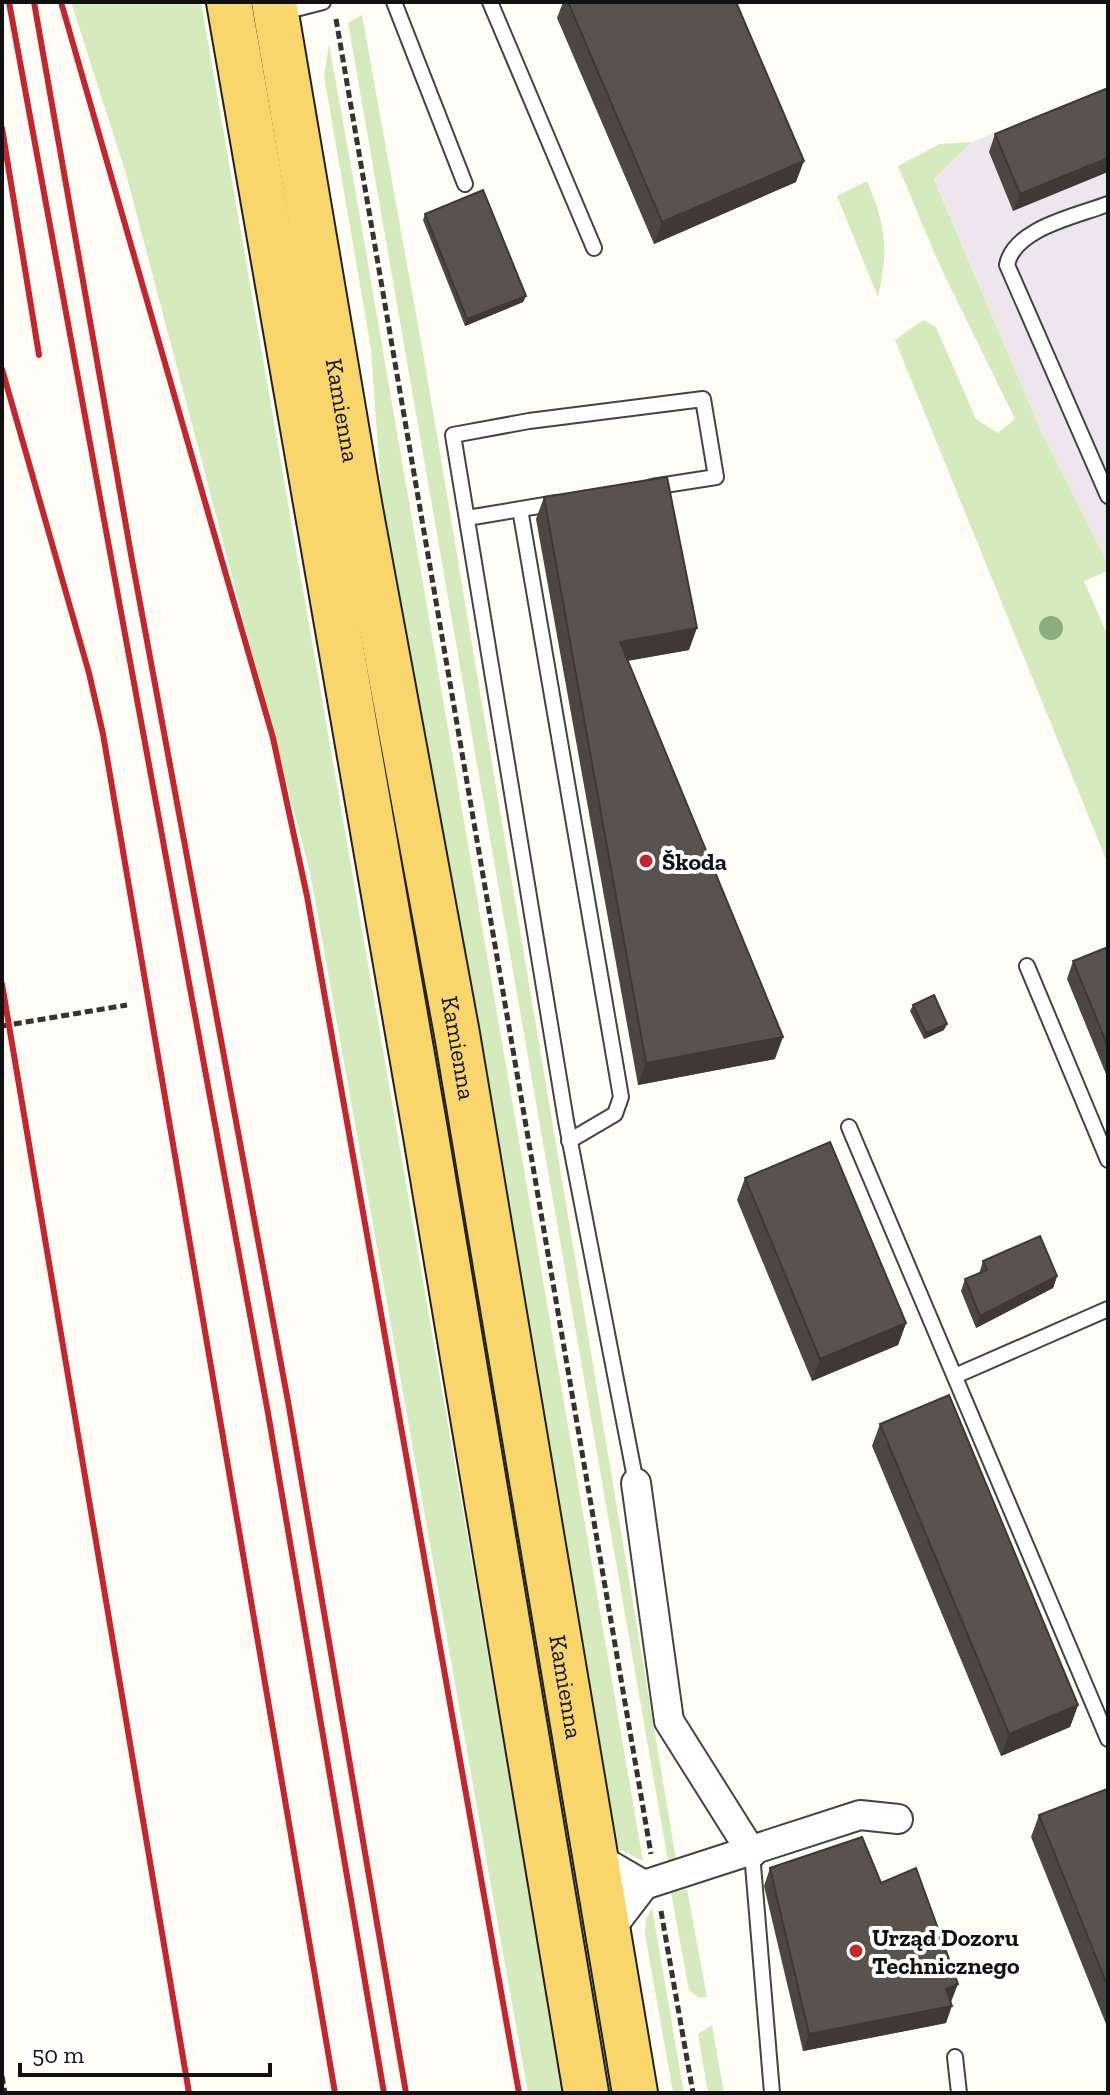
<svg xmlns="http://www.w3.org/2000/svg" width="1110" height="2095" font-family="'Zilla Slab',serif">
  <rect width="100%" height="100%" fill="#fffdf5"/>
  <path fill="#eee6ef" d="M1108,87V564L1041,431L934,178L972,142Z"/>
  <path fill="#d5ebbd" d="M71,2H201L564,2093H528L310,872L126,174Z
    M244,2H255L616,2093H603Z
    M362,15L425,364L676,1859L668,1861L348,23Z
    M329,44L356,194L643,1861L617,1848L607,1827L383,518L371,349L324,76Z
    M972,142L934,179L1041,431L1108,564V571L1084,581L1108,636V864L895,340L923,320L936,327L976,419L998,433L1015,419L939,264L898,166L940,144Z
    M867,181C886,227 889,248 878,297L837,196Z
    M687,1889L707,1997L699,1998L689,1990L671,1893Z
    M652,1908L684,2093H673L645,1934L646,1919Z
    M712,2025L724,2093H708L698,2034Z"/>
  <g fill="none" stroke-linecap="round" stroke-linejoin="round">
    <defs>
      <path id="lane" d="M394,2L465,184
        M490,2L594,248
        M280,13L323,2
        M1108,204C1077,216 1014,228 1007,265L1108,496
        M520,509L621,1097L615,1114L569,1141
        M467,518L557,503
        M1027,966L1108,1160
        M849,1127L1108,1739
        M955,1376L1108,1309
        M636,1483L566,1121L453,435L529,421L703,399L716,477L652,487
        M752,1853L772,2093
        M955,2057L959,2093"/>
      <path id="street" d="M636,1483L669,1721L752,1853
        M596,1857L644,1885
        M608,1932L644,1885L860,1815L898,1819"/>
      <g id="primary">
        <path d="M229,2L426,1136L586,2093"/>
        <path id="s1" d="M274,2L360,509L457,1034L635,2093"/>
      </g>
    </defs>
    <use href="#lane" stroke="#444" stroke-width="18"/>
    <use href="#street" stroke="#444" stroke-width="32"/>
    <use href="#primary" stroke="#222" stroke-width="48"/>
    <path stroke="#333" stroke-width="5" stroke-dasharray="8 4" stroke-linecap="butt" d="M336,19L651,1854
      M2,1026L127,1005
      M661,1911L693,2093
      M2,2076L5,2093"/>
    <use href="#lane" stroke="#fff" stroke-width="14"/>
    <use href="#street" stroke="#fff" stroke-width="28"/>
    <use href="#primary" stroke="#f9d66b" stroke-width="44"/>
    <path stroke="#c4262e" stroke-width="6" d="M9,2L268,1413L384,2093
      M34,2L132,560L289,1407L406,2093
      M61,2L273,738L307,896L519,2093
      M2,128L39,355
      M2,369L89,673L103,734L335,2093
      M2,984L189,2093"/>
  </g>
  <circle fill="#8dad7f" cx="1051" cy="628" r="12"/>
  <path fill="#4d4742" d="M563,2H736L796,182L654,244L557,18Z
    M1108,88L1013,211L989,152L995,134Z
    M425,214L526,296L523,302L465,326L423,220Z
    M544,497L689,650L628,661L775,1059L638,1085L536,519Z
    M1108,947V1079L1067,979L1073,961Z
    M913,1005L944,1030L924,1039L910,1011Z
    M745,1178L906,1323L898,1345L812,1381L737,1200Z
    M983,1261L1057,1276L1053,1288L976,1328L961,1291L965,1279L979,1274Z
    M880,1424L1078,1705L1070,1727L1001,1756L872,1446Z
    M1108,1792V2029L1031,1837L1039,1815Z
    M770,1868L881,1883L951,2002L946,2023L803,2051L764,1886Z"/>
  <path fill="#3f3936" d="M1108,158V172L1013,211L1020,194Z
    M804,161L796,182L654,244L662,222Z
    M526,296L523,302L465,326L467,319Z
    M697,628L689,650L612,663L620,642Z
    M947,1024L944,1030L924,1039L926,1033Z
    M783,1037L775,1059L638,1085L646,1063Z
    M1057,1276L1053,1288L976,1328L980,1316Z
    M906,1323L898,1345L812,1381L820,1359Z
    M1078,1705L1070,1727L1001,1756L1009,1734Z
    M958,1984L951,2002L940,2006L946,1989Z
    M952,2006L946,2023L803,2051L809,2034Z"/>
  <path fill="#5a524d" stroke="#3f3936" stroke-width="2" d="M568,2H736L804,161L662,222Z
    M1108,88V158L1020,194L995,134Z
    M483,190L526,296L467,319L425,214Z
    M667,477L697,628L620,642L783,1037L646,1063L544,497Z
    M1108,947V1047L1073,961Z
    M934,995L947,1024L926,1033L913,1005Z
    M830,1142L906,1323L820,1359L745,1178Z
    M1040,1236L1057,1276L980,1316L965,1279L987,1270L983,1261Z
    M949,1395L1078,1705L1009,1734L880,1424Z
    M1107,1789L1108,1792V1987L1039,1815Z
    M862,1837L881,1883L916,1868L958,1984L946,1989L952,2006L809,2034L770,1868Z"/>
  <g fill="#c4262e" stroke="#fff" stroke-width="3">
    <circle cx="646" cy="861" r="8"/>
    <circle cx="856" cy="1951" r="8"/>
  </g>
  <g text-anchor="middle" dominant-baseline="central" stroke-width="8" stroke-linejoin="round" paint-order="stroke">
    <g font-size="24" fill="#111" stroke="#fff">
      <text stroke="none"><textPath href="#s1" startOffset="414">Kamienna</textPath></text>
      <text stroke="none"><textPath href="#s1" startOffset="1062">Kamienna</textPath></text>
      <text stroke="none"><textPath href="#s1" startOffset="1710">Kamienna</textPath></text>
    </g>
    <g font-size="24" font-weight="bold" fill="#111" stroke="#fff" text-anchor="start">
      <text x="662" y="861">Škoda</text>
      <text x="872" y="1937">Urząd Dozoru<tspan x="872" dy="28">Technicznego</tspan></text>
    </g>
  </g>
  <rect width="1110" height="2095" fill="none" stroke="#111111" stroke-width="8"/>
  <path d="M20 2063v12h250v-12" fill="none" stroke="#111111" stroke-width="4"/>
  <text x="32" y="2063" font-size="24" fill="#111111" stroke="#ffffff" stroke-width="6" paint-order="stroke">50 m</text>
</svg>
